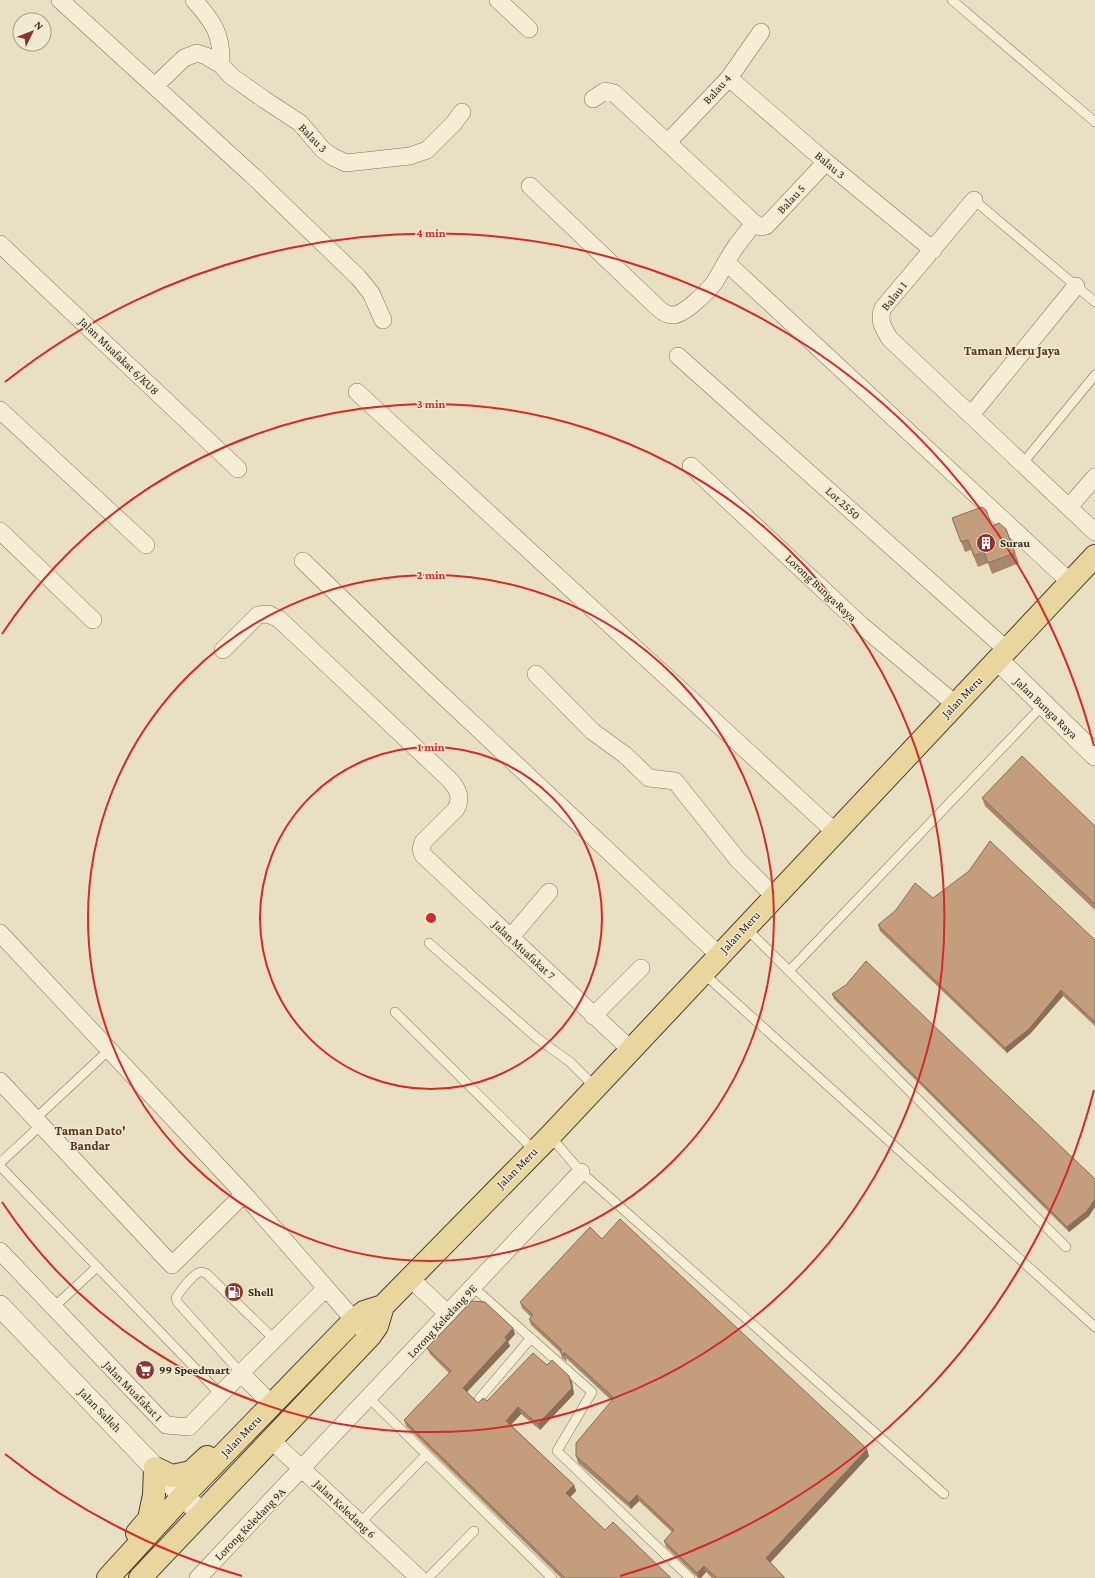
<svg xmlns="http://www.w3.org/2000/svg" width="1095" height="1578" font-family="'Crimson Pro',serif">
  <rect width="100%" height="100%" fill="#e9e0c3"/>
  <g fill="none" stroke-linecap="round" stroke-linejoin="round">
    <defs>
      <path id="service" d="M952,0L1095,122
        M974,200L1095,302
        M1023,463L1095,375
        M1043,705L789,971L1066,1247
        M745,927L789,971
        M429,943L537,1038L570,1062L595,1087
        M703,973L1095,1327
        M395,1012L534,1150
        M35,1119L109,1050
        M550,1136L581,1172L944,1494
        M0,1163L41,1125
        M0,1166L220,1394
        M473,1287L592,1392L557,1451L690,1578
        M54,1307L97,1267
        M241,1373L178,1303L176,1298C179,1292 192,1276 198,1273C201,1271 205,1273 207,1274L274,1339
        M369,1398L552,1578
        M479,1399L531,1338
        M360,1523L426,1455
        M428,1578L474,1531"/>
      <path id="minor" d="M60,0L253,176L358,277L371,293L383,320
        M194,0C214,23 222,34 221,65
        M498,0L529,29
        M729,78L826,162L933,250
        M155,86L184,58L197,53L206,56L221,65L231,76L265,100L300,123L323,150L333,157L346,163L410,156L427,150L454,123L462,112
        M593,99L605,91L614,93L754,223L761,227L766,226L826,162
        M668,142L729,78L761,32
        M530,186L657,307C661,311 666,315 673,315C684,315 707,292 714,283C722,271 728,257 737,245C742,238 748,231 754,223
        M974,200L883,308C878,320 883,328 890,339L1095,532
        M0,244L238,469
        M726,262L1071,583
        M678,356L1007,650
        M357,392L835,832
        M0,410L146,545
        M971,415L1076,286
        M691,466L861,625L955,704
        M1069,507L1095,477
        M0,531L93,620
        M303,561L424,678L719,955
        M223,650L258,615L268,614L279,619L451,781C458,790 462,798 456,809L423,842L421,849L423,855L630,1049
        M536,674L592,731L625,755L649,778L675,781L738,860L774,896
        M0,933L244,1194L354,1320L370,1336
        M510,938L549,892
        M593,1016L641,968
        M0,1081L172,1265L244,1194
        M0,1251L166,1425L189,1427L241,1373L326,1288
        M410,1278L448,1314
        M241,1373L271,1404
        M271,1440L419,1578
        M198,1578L581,1172"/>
      <path id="tertiary" d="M998,660L1095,755
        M0,1306L155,1468L201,1513"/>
      <path id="primary" d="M137,1533L149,1519L154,1495L155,1468L172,1476L191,1472L207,1457
        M108,1578L183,1496L354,1320L364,1312L383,1306L550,1136L1095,556
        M140,1578L370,1336L377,1326L383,1306"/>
    </defs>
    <use href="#service" stroke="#82725c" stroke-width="10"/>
    <use href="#minor" stroke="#82725c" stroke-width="18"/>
    <use href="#tertiary" stroke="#82725c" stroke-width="22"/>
    <use href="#primary" stroke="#504030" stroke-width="24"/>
    <use href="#service" stroke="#f5edd6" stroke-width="9"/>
    <use href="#minor" stroke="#f5edd6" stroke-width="17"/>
    <use href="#tertiary" stroke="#f5edd6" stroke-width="21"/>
    <use href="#primary" stroke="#e9d59e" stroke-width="22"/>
  </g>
  <path fill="#a9876c" d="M952,518L1006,529L1019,563L992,574L988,563L978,567L971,550L965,552Z
    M982,798L1095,826V910L985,806Z
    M933,898L1095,940V1026L1063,996L1030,1034L1007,1053L880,931L878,925Z
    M832,994L1089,1216L1069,1232L834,999Z
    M602,1239L869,1456L770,1562L785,1578H712L706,1572L701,1578H698L666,1547L664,1541L672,1532L639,1501L631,1509L578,1463L576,1456L612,1401L566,1358L567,1362L562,1358L560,1352L531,1325L529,1319L531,1317L522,1308L520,1302Z
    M515,1334L508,1342L510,1346L467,1392L478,1403L487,1401L547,1365L569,1376L572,1382L574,1394L540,1430L521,1414L511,1425L574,1485L576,1491L570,1497L605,1530L671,1578H561L406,1426L404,1420L449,1373L430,1354L427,1348Z"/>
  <path fill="#896e58" d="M1061,990L1063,996L1030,1034L1007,1053L1005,1048Z
    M1095,1199V1207L1089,1216L1069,1232L1067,1227Z
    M513,1328L515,1334L508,1342L510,1346L465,1394L463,1388L505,1337Z
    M569,1376L572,1382L574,1394L540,1430L538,1424Z
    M518,1407L521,1414L509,1427L506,1421Z
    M867,1449L869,1456L769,1564L766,1558Z
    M574,1485L576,1491L568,1499L566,1493Z
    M637,1495L639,1501L631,1509L629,1503Z
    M704,1566L706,1572L701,1578H699L697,1573Z"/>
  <path fill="#c49d7d" stroke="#896e58" d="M982,507L986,510L992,526L999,523L1006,529L1015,553L988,563L984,552L974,556L968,540L961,542L952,518Z
    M1022,756L1095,826V904L982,798Z
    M990,841L1095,940V1022L1061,990L1029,1029L1005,1048L878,925L896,910L915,883L933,898L969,871Z
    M866,961L1095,1179V1199L1087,1211L1067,1227L832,994L846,985Z
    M620,1219L867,1449L766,1558L785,1578H717L704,1566L697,1573L664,1541L674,1530L637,1495L629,1503L576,1456V1443L614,1398L564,1352L565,1356L560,1351L562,1350L529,1319L533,1315L520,1302L590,1227L602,1239Z
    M472,1301L485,1302L513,1328L505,1337L507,1340L463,1388L478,1403L483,1398L487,1401L533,1353L547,1365L552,1360L569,1376L572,1388L538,1424L518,1407L506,1421L574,1485L566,1493L605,1530L613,1522L671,1578H565L404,1420L451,1371L427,1348Z"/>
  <g fill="none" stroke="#d62828" stroke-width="2">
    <circle cx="431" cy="918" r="171"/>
    <circle cx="431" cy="918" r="343"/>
    <path d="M2 634A514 514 0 1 1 2 1202"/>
    <path d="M1094 1090A685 685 0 0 1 620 1576M242 1576A685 685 0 0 1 5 1454M5 382A685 685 0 0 1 1094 746"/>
  </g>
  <defs>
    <symbol id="building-disc" viewBox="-11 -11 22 22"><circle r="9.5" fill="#8b3532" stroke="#f1ead2"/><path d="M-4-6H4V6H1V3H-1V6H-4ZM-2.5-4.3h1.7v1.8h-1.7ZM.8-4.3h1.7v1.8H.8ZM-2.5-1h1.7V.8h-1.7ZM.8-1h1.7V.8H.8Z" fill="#fff"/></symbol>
    <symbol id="fuel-disc" viewBox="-11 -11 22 22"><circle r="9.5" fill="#8b3532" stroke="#f1ead2"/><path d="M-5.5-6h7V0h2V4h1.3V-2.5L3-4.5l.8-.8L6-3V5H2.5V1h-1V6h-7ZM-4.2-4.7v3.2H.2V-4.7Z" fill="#fff"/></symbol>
    <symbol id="supermarket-disc" viewBox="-11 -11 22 22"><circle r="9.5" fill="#8b3532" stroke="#f1ead2"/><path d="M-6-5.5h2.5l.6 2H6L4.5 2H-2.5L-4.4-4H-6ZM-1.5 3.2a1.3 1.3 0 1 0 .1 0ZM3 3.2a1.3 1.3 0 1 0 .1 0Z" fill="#fff"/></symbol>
  </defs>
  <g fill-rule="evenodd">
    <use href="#building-disc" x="975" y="532" width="22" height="22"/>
    <use href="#fuel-disc" x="223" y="1281" width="22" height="22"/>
    <use href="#supermarket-disc" x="134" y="1359" width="22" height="22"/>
  </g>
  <g text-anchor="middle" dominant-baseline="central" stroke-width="3" stroke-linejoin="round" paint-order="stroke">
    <g font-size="12" fill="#33291e" stroke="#f1ead2">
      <text transform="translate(717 89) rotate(-48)">Balau 4</text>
      <text transform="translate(313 138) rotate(46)">Balau 3</text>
      <text transform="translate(830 165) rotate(40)">Balau 3</text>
      <text transform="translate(791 199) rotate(-47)">Balau 5</text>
      <text transform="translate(894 296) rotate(-52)">Balau 1</text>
      <text transform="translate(119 356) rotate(44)">Jalan Muafakat 6/KU8</text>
      <text transform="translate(843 503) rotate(42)">Lot 2550</text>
      <text transform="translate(821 588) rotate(43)">Lorong Bunga Raya</text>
      <text transform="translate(962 697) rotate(-46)">Jalan Meru</text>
      <text transform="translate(1046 708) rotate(44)">Jalan Bunga Raya</text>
      <text transform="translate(740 932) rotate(-47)">Jalan Meru</text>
      <text transform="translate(524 950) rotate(43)">Jalan Muafakat 7</text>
      <text transform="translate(517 1168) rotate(-45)">Jalan Meru</text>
      <text transform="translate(442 1321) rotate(-47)">Lorong Keledang 9E</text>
      <text transform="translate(133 1391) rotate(46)">Jalan Muafakat 1</text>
      <text transform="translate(100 1410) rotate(46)">Jalan Salleh</text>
      <text transform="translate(241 1436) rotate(-46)">Jalan Meru</text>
      <text transform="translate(345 1509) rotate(43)">Jalan Keledang 6</text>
      <text transform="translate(250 1524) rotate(-46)">Lorong Keledang 9A</text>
    </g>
    <g font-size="12" font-weight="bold" fill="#33291e" stroke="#f1ead2" text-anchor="start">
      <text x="1000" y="543">Surau</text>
      <text x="248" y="1292">Shell</text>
      <text x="159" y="1370">99 Speedmart</text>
    </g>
    <g font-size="13" font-weight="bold" fill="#5b3122" stroke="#f1ead2">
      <text x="1012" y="350">Taman Meru Jaya</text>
      <text x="90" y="1130">Taman Dato'<tspan x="90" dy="15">Bandar</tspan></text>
    </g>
  </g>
  <circle cx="431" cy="918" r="6" fill="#d62828" stroke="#f1ead2" stroke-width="2"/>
  <g font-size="12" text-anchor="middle" font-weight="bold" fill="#d62828" stroke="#f1ead2" stroke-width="3" stroke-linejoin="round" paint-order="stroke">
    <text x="431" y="237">4 min</text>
    <text x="431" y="408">3 min</text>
    <text x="431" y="579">2 min</text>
    <text x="431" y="751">1 min</text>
  </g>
  <g transform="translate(32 32) rotate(47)"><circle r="19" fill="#f1ead2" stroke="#a59d8a"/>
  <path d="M0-3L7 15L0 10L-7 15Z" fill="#8b3532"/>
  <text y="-6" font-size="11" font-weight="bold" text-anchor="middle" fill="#33291e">N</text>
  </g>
</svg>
